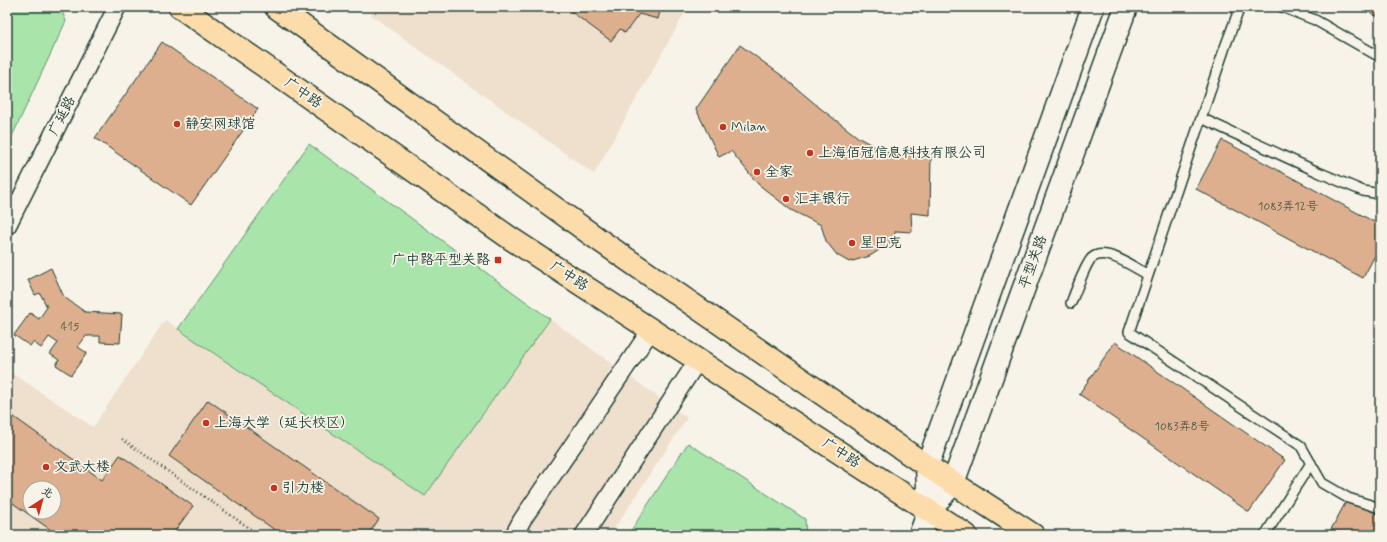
<svg xmlns="http://www.w3.org/2000/svg" width="1387" height="542" font-family="Mynerve,'LXGW WenKai TC',sans-serif">
  <rect width="100%" height="100%" fill="#f7f3e8"/>
  <filter id="ink" filterUnits="userSpaceOnUse"><feTurbulence type="fractalNoise" baseFrequency=".025" numOctaves="2"/><feDisplacementMap in="SourceGraphic" scale="8" xChannelSelector="R" yChannelSelector="G"/><feConvolveMatrix kernelMatrix="1 2 1 2 8 2 1 2 1" color-interpolation-filters="sRGB"/></filter>
  <g filter="url(#ink)">
    <path fill="#efdfcd" fill-rule="evenodd" d="M375,7H688L594,174L371,15Z
      M550,319L687,418L610,535H7V370L93,427L165,320L425,496ZM30,488H54V512H30Z"/>
    <path fill="#a9e5ab" stroke="#649170" d="M7,7H60L66,21L7,147Z
      M309,144L550,319L425,496L178,329Z
      M688,443L805,519L806,535H628Z"/>
    <path fill="#ddaf8e" stroke="#1f3d34" fill-rule="evenodd" d="M565,7H661L658,19L639,14L625,33L620,29L611,41Z
      M1360,7H1380V18Z
      M162,42L258,109L191,205L95,138Z
      M740,45L781,75L820,108L859,138L883,151L897,156L931,154L930,215L911,213L912,232L896,231L890,243L870,256L849,262L837,255L826,241L821,225L791,210L758,184L731,151L719,157L696,109Z
      M1222,140L1380,225V246L1363,278L1196,189Z
      M51,268L64,297L85,312L122,314L120,343L100,342V336H86L78,347L87,353L71,375L56,365L59,360L50,354L58,343L49,337L41,348L33,342L30,346L14,335L30,313L39,319L47,307L40,293L35,295L28,280Z
      M1115,342L1285,460L1249,512L1079,394Z
      M208,400L379,519L368,535H282L169,456Z
      M7,412L102,480L120,455L193,506L172,535H58L7,499ZM30,488H54V512H30Z
      M1348,498L1380,516V535H1328Z"/>
    <g fill="none" stroke-linecap="round" stroke-linejoin="round">
      <defs>
        <path id="service" d="M1240,7L1225,47L1129,332L1301,446L1322,483L1348,498L1380,508
          M1282,7L1315,20L1380,57
          M1201,118L1318,172L1363,191L1380,194
          M1071,303C1074,295 1087,261 1092,258C1105,246 1135,268 1148,275
          M1265,535L1311,463"/>
        <path id="minor" d="M7,226L117,7
          M514,535L522,520L651,330
          M584,535L698,360"/>
        <path id="tertiary" d="M929,511L927,466L1093,7
          M920,535L929,511L953,483L1126,7"/>
        <path id="primary" d="M180,7L510,238L966,535
          M276,7L602,242L927,466L1033,535"/>
      </defs>
      <use href="#service" stroke="#1f3d34" stroke-width="12"/>
      <use href="#minor" stroke="#1f3d34" stroke-width="20"/>
      <use href="#tertiary" stroke="#1f3d34" stroke-width="25"/>
      <use href="#primary" stroke="#1f3d34" stroke-width="25"/>
      <path stroke="#1f3d34" stroke-width="2.5" stroke-dasharray="1 3" stroke-linecap="butt" d="M122,439L259,535"/>
      <use href="#service" stroke="#f7f3e8" stroke-width="9"/>
      <use href="#minor" stroke="#f7f3e8" stroke-width="17"/>
      <use href="#tertiary" stroke="#f7f3e8" stroke-width="22"/>
      <use href="#primary" stroke="#fddcac" stroke-width="22"/>
    </g>
  </g>
  <g fill="#c8321e" stroke="#f7f3e8" stroke-width="1.5">
    <circle cx="177" cy="124" r="4"/>
    <circle cx="723" cy="127" r="4"/>
    <circle cx="810" cy="153" r="4"/>
    <circle cx="757" cy="172" r="4"/>
    <circle cx="786" cy="199" r="4"/>
    <circle cx="852" cy="243" r="4"/>
    <rect x="494" y="256" width="8" height="8" rx="2"/>
    <circle cx="206" cy="423" r="4"/>
    <circle cx="46" cy="467" r="4"/>
    <circle cx="274" cy="488" r="4"/>
  </g>
  <g text-anchor="middle" dominant-baseline="central" stroke-width="3.5" stroke-linejoin="round" paint-order="stroke">
    <g font-size="12" fill="#4e5a4a">
      <text x="1288" y="207">1083弄12号</text>
      <text x="70" y="327">415</text>
      <text x="1182" y="427">1083弄8号</text>
    </g>
    <g font-size="14" fill="#1f3d34" stroke="#f7f3e8">
      <text transform="translate(303 93) rotate(35)">广中路</text>
      <text transform="translate(62 116) rotate(-63)">广延路</text>
      <text transform="translate(1033 262) rotate(-70)">平型关路</text>
      <text transform="translate(569 276) rotate(33)">广中路</text>
      <text transform="translate(841 453) rotate(33)">广中路</text>
    </g>
    <g font-size="14" fill="#1f3d34" stroke="#f7f3e8" text-anchor="start">
      <text x="185" y="124">静安网球馆</text>
      <text x="731" y="127">Milan</text>
      <text x="818" y="153">上海佰冠信息科技有限公司</text>
      <text x="765" y="172">全家</text>
      <text x="794" y="199">汇丰银行</text>
      <text x="860" y="243">星巴克</text>
      <text x="490" y="260" text-anchor="end">广中路平型关路</text>
      <text x="214" y="423">上海大学（延长校区）</text>
      <text x="54" y="467">文武大楼</text>
      <text x="282" y="488">引力楼</text>
    </g>
  </g>
  <rect width="1387" height="542" fill="none" stroke="#f7f3e8" stroke-width="24"/>
  <rect x="12" y="12" width="1363" height="518" fill="none" stroke="#1f3d34" stroke-width="1.5" filter="url(#ink)"/>
  <g transform="translate(42 500) rotate(36)"><circle r="19" fill="#f7f3e8" stroke="#a1aaa0"/>
  <path d="M0-3L7 15L0 10L-7 15Z" fill="#c8321e"/>
  <text y="-6" font-size="11" font-weight="bold" text-anchor="middle" fill="#1f3d34">北</text>
  </g>
</svg>
